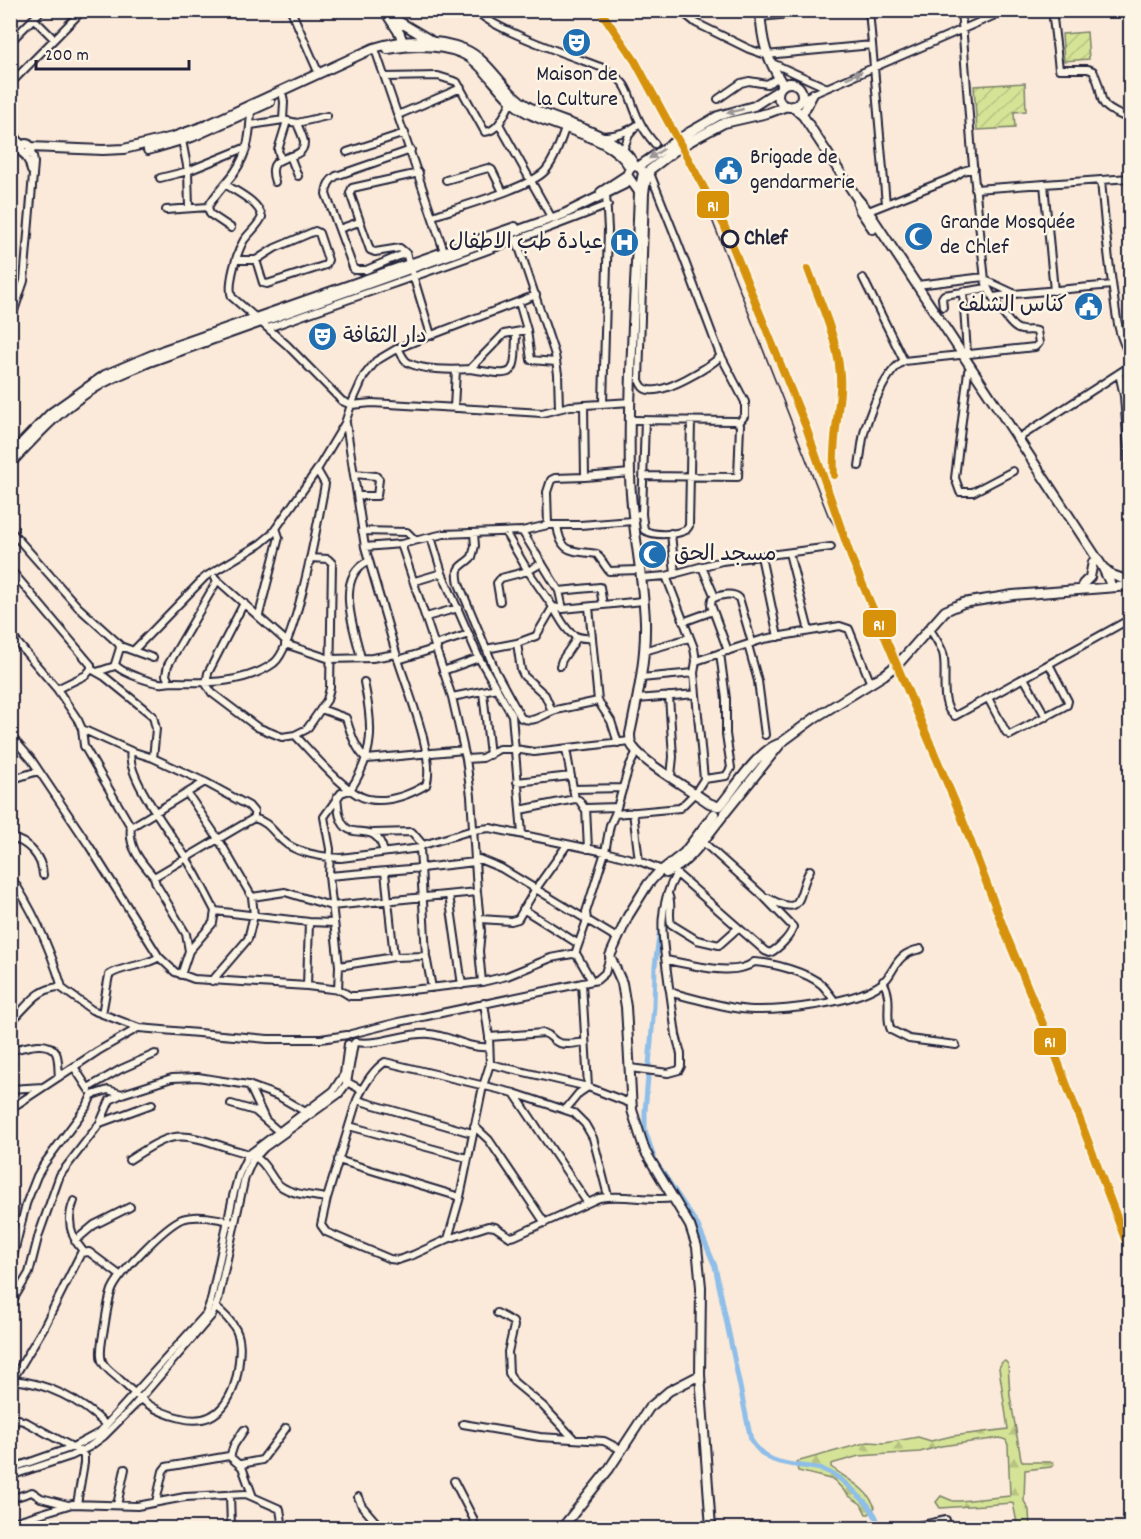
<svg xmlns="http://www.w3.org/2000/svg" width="1141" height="1539" font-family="Dekko,'Playpen Sans Arabic',sans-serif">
  <defs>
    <pattern id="forest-firs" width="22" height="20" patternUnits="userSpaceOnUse" patternTransform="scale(1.5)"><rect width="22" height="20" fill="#d5e396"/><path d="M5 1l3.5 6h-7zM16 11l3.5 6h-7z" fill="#b7c282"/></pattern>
    <pattern id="garden-furrows" width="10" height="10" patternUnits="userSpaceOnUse" patternTransform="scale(1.5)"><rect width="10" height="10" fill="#d5e396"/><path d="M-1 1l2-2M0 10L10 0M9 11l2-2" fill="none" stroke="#b7c282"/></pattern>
  </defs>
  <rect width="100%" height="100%" fill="#fbead9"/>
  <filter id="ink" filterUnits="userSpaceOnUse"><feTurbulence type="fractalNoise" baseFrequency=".0167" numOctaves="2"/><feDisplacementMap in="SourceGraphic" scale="12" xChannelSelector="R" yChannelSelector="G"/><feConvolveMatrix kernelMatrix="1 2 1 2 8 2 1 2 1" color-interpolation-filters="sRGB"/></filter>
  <g filter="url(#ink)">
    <path fill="url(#forest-firs)" stroke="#7c8268" stroke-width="1.5" d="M1005,1361L1008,1364L1010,1396L1021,1459L1023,1462H1053L1054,1464L1051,1467L1025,1470L1024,1501L1029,1510L1030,1528H1018L1013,1503L940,1508L936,1502L941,1496L953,1501H960L1010,1496L1008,1445L1006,1440L1000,1438L941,1446L920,1452L859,1456L831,1464V1467C847,1479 867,1488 875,1507L869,1514H866L861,1504L849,1496L834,1480L798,1471L796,1462L868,1442L885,1443L918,1437L931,1441L952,1436L1008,1429L999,1368L1002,1362Z"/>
    <path fill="url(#garden-furrows)" stroke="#7c8268" stroke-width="1.5" d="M1087,32L1089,59L1064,61L1062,34Z
      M1025,83L1026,111L1014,112L1015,128L977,130L974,86Z"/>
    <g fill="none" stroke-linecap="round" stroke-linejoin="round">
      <path stroke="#8ebee9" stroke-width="5" d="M660,929L655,966L654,1006L645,1112V1130L655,1161L698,1226L715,1266L751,1440C769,1470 796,1462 824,1470C838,1475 847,1485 858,1495C869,1505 876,1514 880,1528"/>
      <defs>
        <path id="minor" d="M171,10L175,14
          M291,10L319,74
          M476,10C490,29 577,58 603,68C633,85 626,93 639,120C643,129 649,137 655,144
          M680,10L696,23L749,49L766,55L872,45
          M869,10L886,204
          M1052,10L1059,69H1088L1093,71C1109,101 1089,103 1130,119
          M10,12L12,10
          M760,17L830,10
          M34,19L54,39
          M10,42L42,10
          M376,52L445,254
          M770,62L825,87
          M385,77L438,76L457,82L485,132C499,131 505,113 511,102
          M10,84L83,10
          M283,96L284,102L283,120
          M718,99L741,83L749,81L767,84L778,78
          M801,99L1007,10
          M398,115L461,88
          M499,124L550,215
          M251,125L283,120L297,123L327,116
          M10,127L22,146
          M601,136C615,136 629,132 640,123
          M182,140L188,171L189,208
          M623,150L629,135L634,129
          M347,152L405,133
          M24,154L29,163L31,171
          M290,156L298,176
          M281,160L278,150L287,121
          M650,173L678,243L719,352L745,402V415L739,423
          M650,175L647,181L645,193L639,380C641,385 643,389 649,390C666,393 708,368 721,356
          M160,178L188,171L247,147
          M446,180L488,168L492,170L503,192
          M1101,180C1104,215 1107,249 1112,283C1116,309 1116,333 1130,355
          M275,182C263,148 305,165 304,142C303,136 299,129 297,123
          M225,184C238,193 258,201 262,217C258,226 250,232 244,240C237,252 227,285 232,297L287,345L342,401L351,405L372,403L542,413L570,406L631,402
          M1044,184L1054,291
          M975,189L1130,178
          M166,210L208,207
          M866,212L954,177L963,171L974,168
          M433,216C458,207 529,188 545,171C555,160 560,142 565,129
          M231,228L210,214L208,207C215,194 226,184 234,173C249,152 250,133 251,109
          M339,229L359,222
          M517,241L555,355L558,374L559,408
          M406,253L400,248L375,252L370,250L350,193L352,188L419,173
          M237,260H256L275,248L315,231L319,233L328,260L326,265L267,284L263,283L256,260
          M409,263L406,253L366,270H354L326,194C327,185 329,181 336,176L411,150
          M412,272L431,335
          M863,278L904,361
          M985,280L1013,293
          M917,285L984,277
          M963,291L967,354
          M994,297L1014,294L1112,285
          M519,302L527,330L531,360L556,362
          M943,307L942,298L944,295L987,288
          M10,323L24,281L34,163L33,156L29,153
          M268,328C381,287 496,250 608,205
          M398,348C400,352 403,358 406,361C418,371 455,370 470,369L504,334L527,330
          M470,369C516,376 515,380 516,332
          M968,371L955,478L960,492H973L1013,471
          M1119,373L1124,396L1130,478
          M603,403L608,230L606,194
          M454,408L456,370
          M631,420L736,421L740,425L738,477L644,476
          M346,423L365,547L401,544L444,534L522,531L548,525H580L633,521
          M1017,439L1130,366
          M859,466C861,454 862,440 865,429C871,410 886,370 904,361L1035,347L1039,343L1037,331C1031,329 1024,332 1018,329C1008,325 987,290 985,280L972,155L961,10
          M355,474L376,476L379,479L377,496H358
          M585,477L630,473
          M639,514H642L645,420
          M642,514L644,530C653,536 676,535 686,530L689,526L691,420
          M548,525L547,492L551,480L555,478L585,477L584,405
          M557,525C561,555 572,550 597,554L609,571L639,570
          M10,530L78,607L119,644L120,648L115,664C119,672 150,682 159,683C164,684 168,682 173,682C207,683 245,684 274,663C296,646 319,516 325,484L317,470
          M362,531L407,532L415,540
          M522,531L559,591L563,609
          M505,532L528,571L553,607L563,609L643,601
          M474,533L475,546L472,557C460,569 455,564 459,584L496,672L521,718C535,724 543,714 556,710C570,707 584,704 598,701L589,607
          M671,533L675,574
          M431,537L442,573L479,658L512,715L522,834
          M401,544L452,697L466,759L471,796L477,892L481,931L479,951L482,982
          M789,553L809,631
          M761,556L778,637
          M702,567L715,597
          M10,569L91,665V669L86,675L57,689
          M666,576L694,648L696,661
          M215,578L286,641
          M640,578L666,576L722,561L831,547
          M415,581L442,573
          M559,591L600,587L603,605
          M500,601L497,583L501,578L528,571L542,563
          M244,603L208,673L206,684L212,693L257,727L282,737L295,735L307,729L327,700L330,688L332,563L328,559L310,558
          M553,607C565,626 568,640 592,638
          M259,615L279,537L276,528
          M426,617L458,608
          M683,622L713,611
          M929,628C934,636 940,644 943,653C948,669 938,707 955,716L1130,619
          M10,634L57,689L78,720L82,729L84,746L131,827C128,847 141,862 154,877
          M517,643L521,670L524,676L545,695L552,711
          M285,644L330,659L372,658L396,654
          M435,645L469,634
          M748,645L758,681L765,735
          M120,646L153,658
          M486,649L517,643L536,636L553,607
          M134,650L205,577L260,544L272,534L317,470L345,423L351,405L364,376L376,361L398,348L536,295
          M644,651L689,638
          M728,651L711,605L712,599C719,595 732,592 739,598L752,643
          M361,658C355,631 333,576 369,561
          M398,660L437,648
          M560,666L562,660L577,638
          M91,669L105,677L153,716L156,729L153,758
          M443,671L479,658
          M97,672L115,666
          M641,678L694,673
          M1024,678L1046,717
          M169,682L166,675L168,665L217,581
          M483,692L490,755
          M669,696L673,757L671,776
          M452,697L497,688
          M988,698L1006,732L1010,735L1067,705L1068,701L1049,664
          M637,699L696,694
          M598,701L611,721L618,743
          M321,709L346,718C350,731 356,751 367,759L464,750
          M82,729L131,751L153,758L205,782L249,806L254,812V818
          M10,735L31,759L88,844L159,957L175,972L194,979L307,986L340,990L350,996H358L482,982L507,976L551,958L572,954L577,955L592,981
          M295,735C311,752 347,795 368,799C388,803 409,795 426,785C437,758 404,682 396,653C386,618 375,582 365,547
          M566,749L575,799
          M131,751C124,776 175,838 188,861C198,877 206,894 215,911L213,923L189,951
          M466,759L482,758L499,749H515L534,752L630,741
          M704,779L726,776L731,768L726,734V699L720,653
          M10,780L38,771
          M517,782L571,776
          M573,789L623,788
          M187,793L219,840L252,897L254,915L248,939L212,981
          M337,797C338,803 338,811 340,817C349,846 375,816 384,852
          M520,810L575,799L579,800L585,809
          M633,812L639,861
          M615,814L680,808L695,793L704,779L694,673L696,661L764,639L840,626L849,629L871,684
          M131,827L205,782
          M373,833L412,832L423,845
          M10,838C28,841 42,857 43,875
          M420,848L426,956L432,988
          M588,849L586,808L617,807
          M385,872L394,957
          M676,873L765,951L770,953C779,948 791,936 793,927L762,895L703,842
          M676,874C654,915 664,943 669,987L670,991L676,994C698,999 731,1010 753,1010C784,1011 851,1003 878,986C897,975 891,954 921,949
          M10,876C33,909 50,949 62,987
          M329,876L421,868L475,862L479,859L501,868L617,938
          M668,894C673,904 668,913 671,924L697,940L719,945L738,928
          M449,895L462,985
          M252,897L285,892L331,906L477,892
          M768,898C806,919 796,894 810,870
          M523,909L577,943
          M215,911L309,922L334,923
          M480,919L511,921L518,919L535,890L567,845
          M575,954L587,920L586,912L605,852L610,825L615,814L629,767L637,751
          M666,960C690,964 735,978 754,962C773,963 807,972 822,985C826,989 830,995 834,1000
          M339,966L394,957L426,956
          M181,975L189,951L186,934L156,884L154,877L254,818C270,823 271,830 283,841C296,853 323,857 341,858L420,848L423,845L473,830L490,828L605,852L639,861L662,870
          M883,981C894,1001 884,1016 891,1030L909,1039L956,1045
          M307,986L309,922
          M338,990L339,966L329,876L330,849L324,817L341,793L350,790C375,753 373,725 364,682
          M102,1014L109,975C124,965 144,967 159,957
          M10,1022C27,1008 36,988 60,987L92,1010L139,1028L268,1039H321L347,1035
          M351,1034L399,1022L597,980L605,973L610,957
          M489,1037L544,1033C551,1035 551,1039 557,1042C565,1046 577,1043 585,1042
          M355,1042C381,1046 405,1032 430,1034C451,1036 467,1049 489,1047
          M10,1051C22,1048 48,1038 56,1053C59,1059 58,1070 59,1077
          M490,1064L588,1087L627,1102L631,1096
          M74,1067L89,1090
          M630,1068L668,1073L679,1070L681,1066V1054L676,1035L670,991
          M345,1081L362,1090
          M249,1085L265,1119
          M88,1088L121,1069L155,1054
          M10,1089L43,1087
          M514,1093L587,1202
          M357,1100L472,1133
          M231,1104L255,1111L278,1131
          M10,1109L98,1051L138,1028
          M566,1109L579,1093L588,1087L582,983
          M100,1123L152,1104
          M349,1126L467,1158
          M474,1126L489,1140L545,1223
          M129,1160C174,1131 178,1131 228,1148C237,1151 250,1153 258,1159C265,1164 270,1174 275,1181C287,1195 310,1195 327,1198
          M338,1160L460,1197
          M608,1196L593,1138L585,1124L574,1113L514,1093L385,1062C373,1070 363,1087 357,1100L327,1198L321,1225L326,1232L390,1259L398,1260L413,1255L448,1239L488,1226L495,1227L510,1237L515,1236L599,1198C623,1193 648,1202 673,1198
          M74,1201C66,1220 70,1236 83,1251
          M448,1239L460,1197L483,1086L490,1064L489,1037L484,1003
          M75,1241L94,1225L130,1207
          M10,1269L26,1204L37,1176L44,1164L87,1106L92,1095L108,1090L122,1094
          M10,1305L29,1273L39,1234L60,1175L100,1123L110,1100L122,1094L172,1078L198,1077L248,1085L278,1096L304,1111
          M215,1307C223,1313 231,1321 236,1330C241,1340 240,1351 239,1361C236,1394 220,1428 181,1418C151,1411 139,1398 117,1377C112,1373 104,1367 102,1361C99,1353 102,1342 103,1334C106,1319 107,1304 112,1290C119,1273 165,1226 182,1219C196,1214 218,1218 231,1222
          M497,1313L513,1322L514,1326L508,1352L509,1373L514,1382L543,1406L574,1439
          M13,1379L44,1327L81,1253L89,1252L121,1276
          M11,1380C46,1382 82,1401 106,1425
          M10,1417L26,1422L81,1452L84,1456V1463L77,1504
          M463,1424L540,1437L604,1441L622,1450
          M10,1427L19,1419
          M230,1457L234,1445L244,1430
          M241,1464L262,1460L286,1428
          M10,1469L73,1447L99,1433L206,1314L211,1300L233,1196L239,1174L248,1155L333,1091L344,1074L348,1044
          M10,1476L71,1456L89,1447L104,1436L133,1407L212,1315L218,1300L245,1177L252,1161L264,1148L339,1094L347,1083L354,1043
          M454,1481L473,1518L475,1528
          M358,1497L362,1506L381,1528
          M10,1499L32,1492L41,1498L68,1505
          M156,1502L163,1471L166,1467L229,1456L242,1467L253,1497
          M117,1505L125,1469
          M10,1523L72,1504L137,1506L185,1497L246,1494L280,1509L282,1522L280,1528
          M228,1528L231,1526L230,1495
          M908,1528L946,1520"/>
        <path id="major" d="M384,10L400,34L404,46
          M391,10L400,26
          M760,10C762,43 766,57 783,85
          M398,21L430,40
          M388,49C411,45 439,44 461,53C487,64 500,98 526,112C556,129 614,136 630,168
          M778 95a12 12 0 1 1 24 0a12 12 0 1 1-24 0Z
          M792,106L803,116L857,198L868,211L1102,566L1112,587
          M803,113L813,94
          M690,132L718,116L754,106L779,90
          M694,139L724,123L768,113L787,106
          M21 149a5 5 0 1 1 10 0a5 5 0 1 1-10 0Z
          M10,145L21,146
          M30,147L103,150L124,149L173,137L207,125L374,48C402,39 436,38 464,49C491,60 503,93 529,107C561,124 618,132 635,166
          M148,150L192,137L270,102
          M638,167L674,142
          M643,175L677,149
          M601,192L627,175
          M639,192L627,175L630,168L634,166L640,167L643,173L639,192C636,286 628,381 630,475C631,524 643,572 645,621C646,659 638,696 630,734C630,739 630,743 633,747C645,764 690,789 709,803L717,806
          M858,203L860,210L873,229
          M10,455L51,413L105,375L164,350L515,227
          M10,464C37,435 64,405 98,386C114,376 132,370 149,362L564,214L631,181
          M1105,569L1112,575L1129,581
          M1083,584L1090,577L1093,562
          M720,806C735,788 757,752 778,744
          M725,813L782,742L816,717L884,675L899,663L945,611L963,603L1013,595L1130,586
          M666,873C691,862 705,838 722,817
          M562,1528L609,1469L649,1408L669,1391L700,1375
          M711,1528L700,1375L701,1287L697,1247L690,1226L645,1151L632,1110L626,1007L622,983L610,956L628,916L648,884L657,874L684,853L714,814"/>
      </defs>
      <use href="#minor" stroke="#22223b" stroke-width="10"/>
      <use href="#major" stroke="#22223b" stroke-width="12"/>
      <use href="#minor" stroke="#fcf5e5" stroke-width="6"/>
      <use href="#major" stroke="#fcf5e5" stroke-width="8"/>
      <path stroke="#22223b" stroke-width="1.5" d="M602,10L626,39L643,67L696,164L732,238L805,418L857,561L963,815L1023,969L1047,1021L1130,1240
        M698,184L828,515L843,539
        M808,269C822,308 843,349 840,391C838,419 832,446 834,475"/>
      <defs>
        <path id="major-bridge" d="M674,142L690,132
          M677,149L694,139"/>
      </defs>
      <use href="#major-bridge" stroke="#22223b" stroke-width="12" stroke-linecap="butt"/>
      <use href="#major-bridge" stroke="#fcf5e5" stroke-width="8"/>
      <defs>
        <path id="rail-1" d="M600,10L635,61L724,225L806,427L851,557L961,816L1007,937L1052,1046L1130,1252
          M808,269C822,308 843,349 840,391C838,419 832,446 834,475"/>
      </defs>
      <use href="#rail-1" stroke="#fcf5e5" stroke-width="12"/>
      <use href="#rail-1" stroke="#d79209" stroke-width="8"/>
    </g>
    <defs><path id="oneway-solid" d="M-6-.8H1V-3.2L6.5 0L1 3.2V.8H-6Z" transform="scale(1.5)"/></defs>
    <g fill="#9a9698">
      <use href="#oneway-solid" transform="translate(854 75) rotate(-23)"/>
      <use href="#oneway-solid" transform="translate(735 111) rotate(167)"/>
      <use href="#oneway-solid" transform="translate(656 154) rotate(147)"/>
    </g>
  </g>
  <defs>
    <symbol id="theatre-disc" viewBox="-11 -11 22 22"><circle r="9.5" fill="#1f6fb2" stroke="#fcf5e5"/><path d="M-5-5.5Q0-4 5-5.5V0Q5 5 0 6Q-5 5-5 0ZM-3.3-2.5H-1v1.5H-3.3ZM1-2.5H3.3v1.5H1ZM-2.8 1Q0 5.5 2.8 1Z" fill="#fff"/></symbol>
    <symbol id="civic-disc" viewBox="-11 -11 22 22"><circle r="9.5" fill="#1f6fb2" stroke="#fcf5e5"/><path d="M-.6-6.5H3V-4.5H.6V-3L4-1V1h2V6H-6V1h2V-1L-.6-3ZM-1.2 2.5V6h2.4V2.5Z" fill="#fff"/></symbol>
    <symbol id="mosque-disc" viewBox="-11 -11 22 22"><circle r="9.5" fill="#1f6fb2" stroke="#fcf5e5"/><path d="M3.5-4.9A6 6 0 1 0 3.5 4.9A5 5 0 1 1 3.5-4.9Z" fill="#fff"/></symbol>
    <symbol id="hospital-disc" viewBox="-11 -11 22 22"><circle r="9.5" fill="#1f6fb2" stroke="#fcf5e5"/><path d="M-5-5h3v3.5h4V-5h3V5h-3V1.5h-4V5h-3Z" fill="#fff"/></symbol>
  </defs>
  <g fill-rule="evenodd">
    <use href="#theatre-disc" x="560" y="26" width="33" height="33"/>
    <use href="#civic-disc" x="712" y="154" width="33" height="33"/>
    <use href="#mosque-disc" x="902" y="220" width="33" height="33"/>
    <use href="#hospital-disc" x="608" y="226" width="33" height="33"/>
    <use href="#civic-disc" x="1072" y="290" width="33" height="33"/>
    <use href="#theatre-disc" x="306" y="320" width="33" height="33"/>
    <use href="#mosque-disc" x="636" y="538" width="33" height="33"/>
  </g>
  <circle fill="#fcf5e5" stroke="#22223b" stroke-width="3" cx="730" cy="239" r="8"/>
  <g text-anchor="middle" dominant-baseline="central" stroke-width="5" stroke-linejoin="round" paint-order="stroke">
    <g font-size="22" fill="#22223b" stroke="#fcf5e5" text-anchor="start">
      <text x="577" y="75" text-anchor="middle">Maison de<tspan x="577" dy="25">la Culture</tspan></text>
      <text x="750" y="158">Brigade de<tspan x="750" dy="25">gendarmerie</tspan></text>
      <text x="940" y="223">Grande Mosquée<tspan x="940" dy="25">de Chlef</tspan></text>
      <text x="603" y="243" text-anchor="end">عيادة طب الاطفال</text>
      <text x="1067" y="306" text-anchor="end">كناس الشلف</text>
      <text x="343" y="337">دار الثقافة</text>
      <text x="674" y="555">مسجد الحق</text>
    </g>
    <g font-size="22" font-weight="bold" fill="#22223b" stroke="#fcf5e5" text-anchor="start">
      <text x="744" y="239">Chlef</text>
    </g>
  </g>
  <g stroke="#fcf5e5" stroke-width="2">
    <rect x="696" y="190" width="34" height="29" rx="6" fill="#d79209"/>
    <rect x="862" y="609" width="35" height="29" rx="6" fill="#d79209"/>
    <rect x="1033" y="1027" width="34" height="29" rx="6" fill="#d79209"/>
  </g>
  <g font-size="16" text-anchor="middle" font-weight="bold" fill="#fff">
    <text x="713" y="211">R1</text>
    <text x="879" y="630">R1</text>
    <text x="1050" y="1047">R1</text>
  </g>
  <rect width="1141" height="1539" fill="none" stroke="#fcf5e5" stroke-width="36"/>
  <rect x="18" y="18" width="1105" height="1503" fill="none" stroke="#22223b" stroke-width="2" filter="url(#ink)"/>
  <path d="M36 60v9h153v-9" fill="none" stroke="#22223b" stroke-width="3"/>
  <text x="45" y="60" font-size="18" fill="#22223b" stroke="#fcf5e5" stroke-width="4.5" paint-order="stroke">200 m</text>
</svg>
